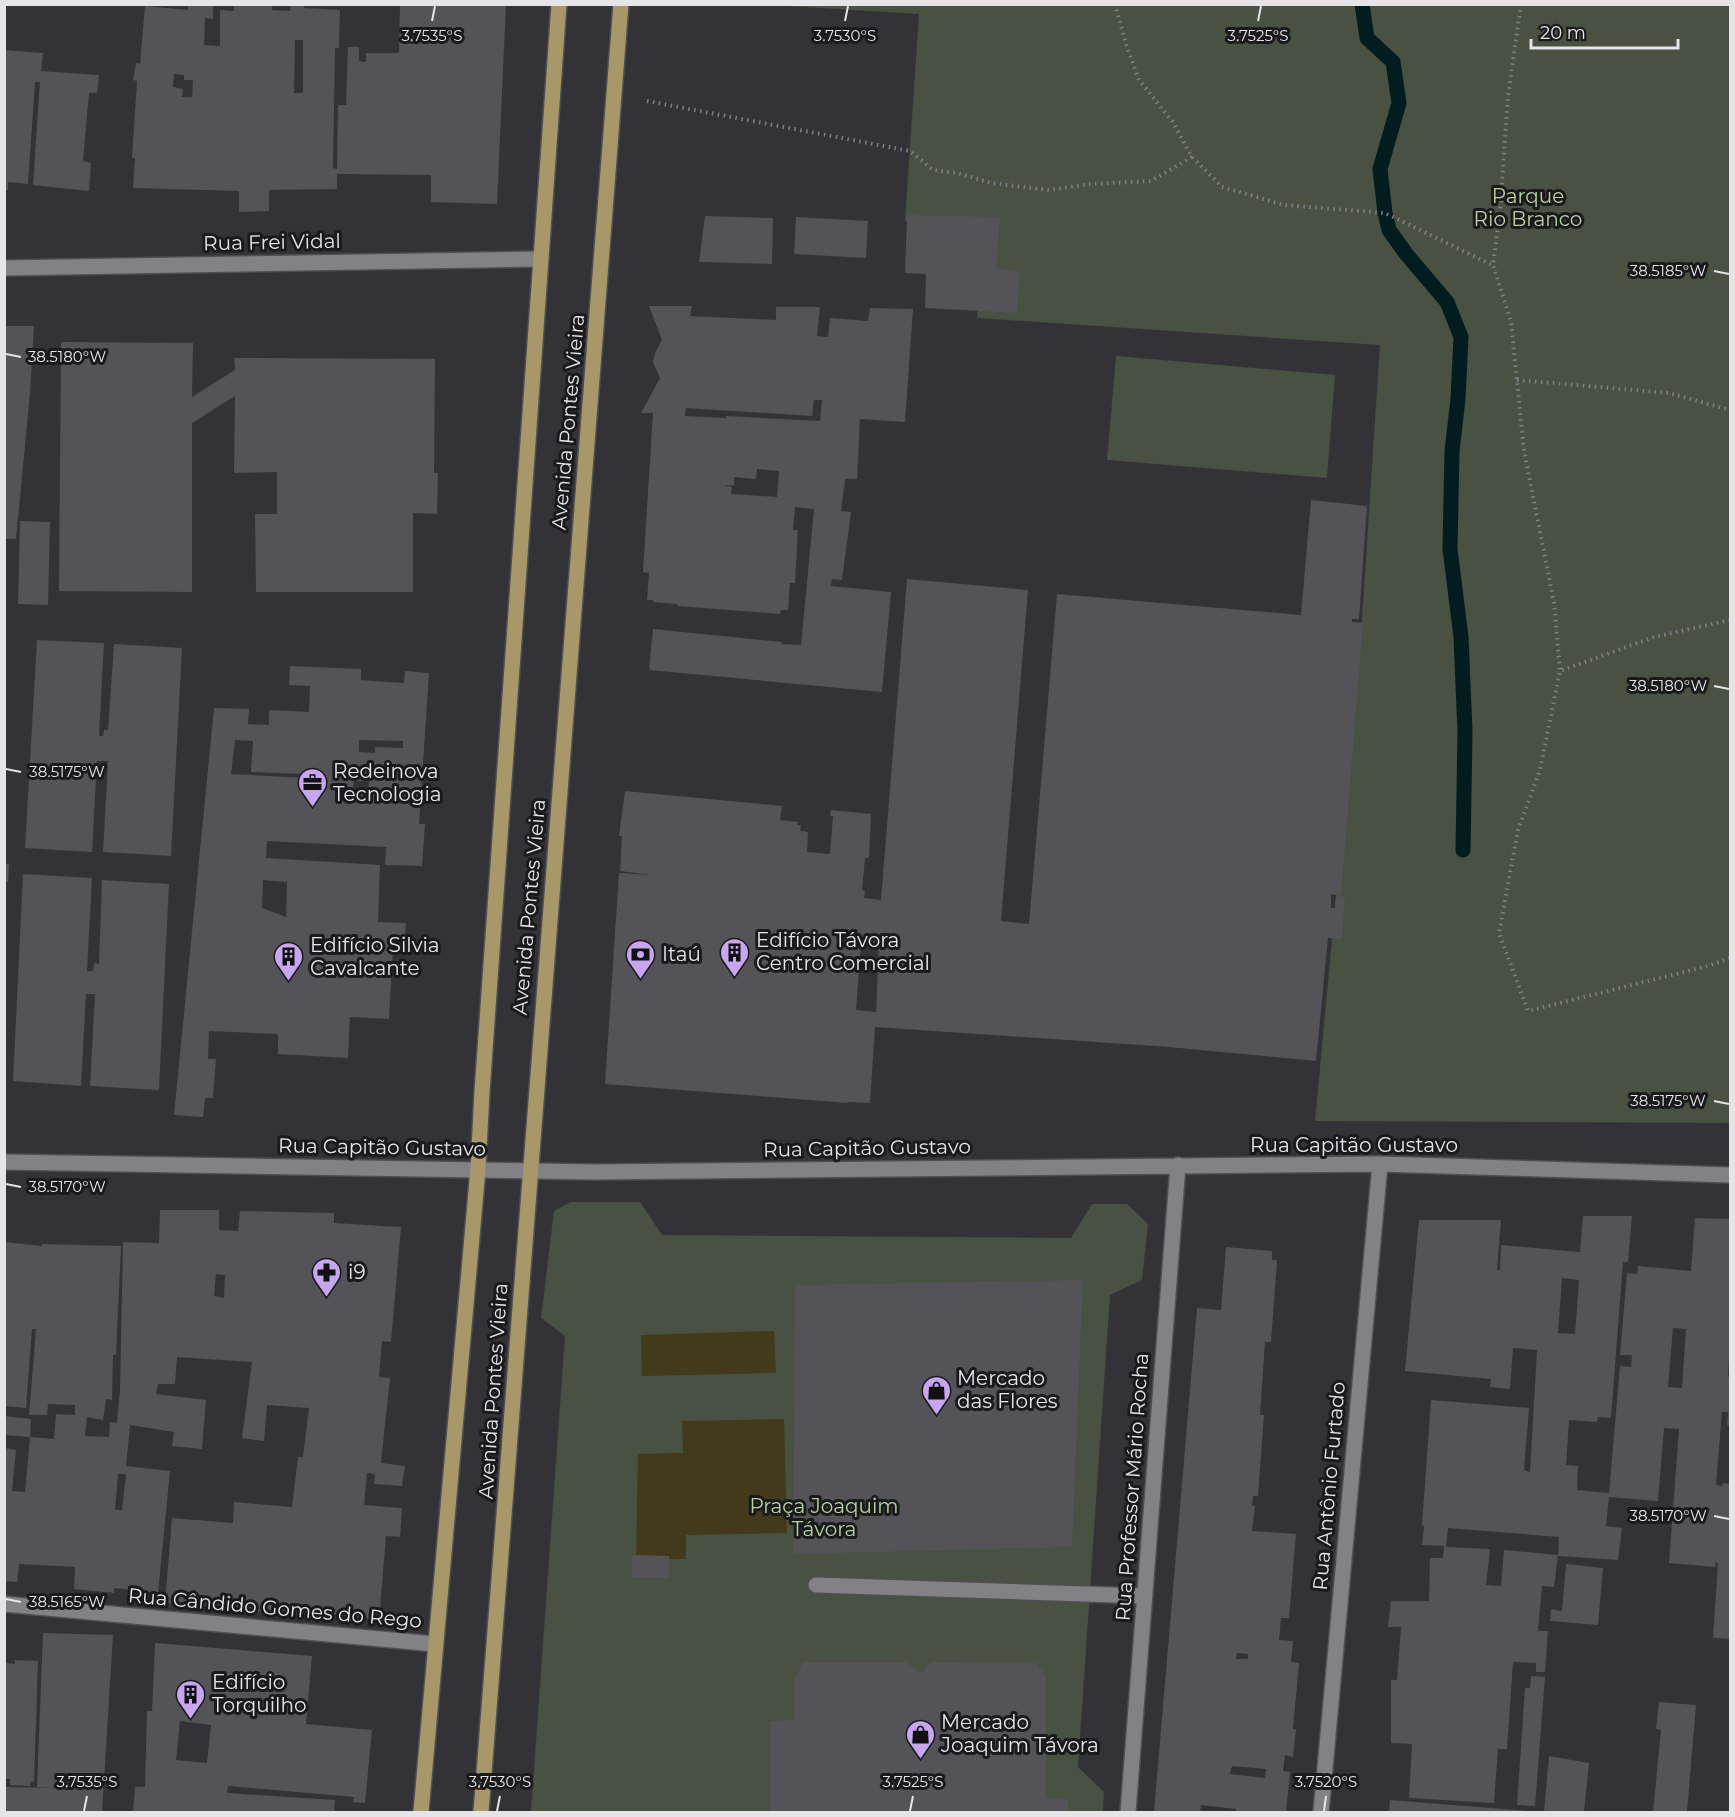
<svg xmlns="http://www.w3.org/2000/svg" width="1735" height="1817" font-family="Montserrat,sans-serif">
  <rect width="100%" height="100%" fill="#333236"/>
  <path fill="#495142" d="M772,5H1730V1123L1315,1121L1362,618L1380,345L977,318L983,221H905L919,14Z
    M1116,356L1335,375L1327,478L1107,460Z
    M571,1202H640L662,1235L1071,1238L1092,1204H1127L1148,1224L1142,1280L1110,1295L1078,1767L1104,1792L1103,1812H531L565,1336L541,1318L554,1211Z"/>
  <path fill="#423a1a" d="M774,1331L776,1373L642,1376L641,1335Z
    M784,1419L787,1533L686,1535V1559H636L638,1454L683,1453L682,1421Z"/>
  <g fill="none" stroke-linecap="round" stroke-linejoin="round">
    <path stroke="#021c1f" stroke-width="15" d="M1362,4L1367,38L1393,62L1399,103L1380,169L1385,213L1389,230L1407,255L1447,302L1461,337L1458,399L1452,451L1450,549L1461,637L1465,732L1463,850"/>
  </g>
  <path fill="#545357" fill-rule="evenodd" d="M188,4H213V19L205,18L204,45L220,46V10L234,11V4H272V10L290,11L291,4H304V8L340,10L339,48H335L333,168L337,169L338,105H346L348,47H359V61L366,62V53H399L400,4H506L497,204L431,202V175L337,174V189L269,190V211L239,212V191L133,188L135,158H132L137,81L133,80L136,63L140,64L145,6L188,10ZM295,40H303V93H294ZM174,74L184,75V80H193L192,97H182L183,89L173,87Z
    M4,50L43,53L41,71L99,75L97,93H89L83,161L91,163L89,191L33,185L40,82H35L28,184L8,182V190H4Z
    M907,215L1000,217L996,269L1020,271L1017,313L925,308L926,274L905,273Z
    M705,216L773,218L772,264L699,262Z
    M796,217L868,221L866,258L794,254Z
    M649,306H692L690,316L776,320V307H820L817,336L828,337L830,318L868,321L870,308L913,309L905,422L860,419L857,479H845L841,511L851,512L842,580L832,579L831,586L891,592L882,692L649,670L653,629L782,642L781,644L801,645L814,509L795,507L793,530H798L795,583H790L788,610H781L780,614L678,606L677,604L653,602V600H647L649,573L643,572L653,413H641L660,378L653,362L655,353L662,340ZM814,400H822L820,421L726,416V418L685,416L686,408L812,416ZM757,469L779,471L777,497L731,494L732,487L724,485H734V477L756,479Z
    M4,326H34L30,393L16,539H4Z
    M61,342L193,343L192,397L235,370L234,358L435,359L434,473H438L437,514L413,513V592H256L255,514H277V472L234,473L235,396L192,423V592L59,591Z
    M1311,500L1367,506L1359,619H1352V622L1363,623L1341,896L1331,894V908H1335L1336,896L1345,897L1342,939L1328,938L1316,1061L1169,1047L875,1027L870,1103L848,1102L847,1103L605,1084L619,873L651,875L620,871L622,836H619L625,791L782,806L780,820L798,822L797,825H801L800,831L808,832L807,852L830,854L833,816H830L831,810L871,814L869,858H865L862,890L865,891L864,898L881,900L907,579L1028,590L1001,921L1029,924L1057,594L1301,615ZM861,943L879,945L876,1012L856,1010Z
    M20,521L50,522L48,605L18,604Z
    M37,640L104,643L99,736H103L104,730H108L114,644L182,648L171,856L103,852L108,761H97L92,852L25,848Z
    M290,666L361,669V680L404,683L405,671L429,673L419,824H425L422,866L385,865L386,847L267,841L266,858L380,865L378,922L406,923L404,947H393L389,1019L350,1017L348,1058L278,1054V1034L209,1031L208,1059H216L213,1098H205L203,1117L174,1115L214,708L249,709L248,724L269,725V710L309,712L310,686L289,685ZM235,740L253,741L251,772L325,775V779L231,774ZM359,740L403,741V748L375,747V753L359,752ZM354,781H369L368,791L353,790ZM263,880L287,882L286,917L262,908Z
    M4,864H9L8,882H4Z
    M23,874L92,878L87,971H93L94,963L99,964L102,880L169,884L159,1090L90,1086L95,994H86L81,1086L13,1081Z
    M160,1210H219V1230L238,1231L240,1211L334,1213V1223L401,1227L391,1342L382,1341L379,1377L390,1378L381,1463L405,1466L402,1486L374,1484L375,1474L367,1473L364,1505L402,1508L400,1537L386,1536L379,1620L332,1614V1611L297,1608V1615L165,1603L172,1518L233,1523L234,1502L292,1507L298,1457H303L309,1408L267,1405L264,1441L242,1438L252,1362L177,1357L175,1384H158L156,1394L206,1400L202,1449L172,1446L174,1432L130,1425L126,1466L170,1471L158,1593L114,1588V1593L74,1589L75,1567H74L19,1564L17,1582L4,1581V1448L16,1450L12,1491L25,1492L30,1437L54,1439L56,1414L75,1415V1405L48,1404L47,1415H29L36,1329H32L26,1408L4,1406V1242L42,1246V1244L121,1246L116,1355H113L112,1400L106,1399L103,1420L87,1417L85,1436L109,1437L110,1422L117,1423L120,1389L123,1242L159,1243ZM216,1274L225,1275L224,1298L214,1296ZM118,1474H126L122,1510H115Z
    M1583,1216H1632L1628,1262H1623L1611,1418L1598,1417L1597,1422L1569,1420L1566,1465L1578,1466L1577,1490L1609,1493L1620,1366L1631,1367L1632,1355H1620L1627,1273L1637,1274L1638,1266L1691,1271L1695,1218L1730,1219V1338L1728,1377L1730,1376V1426L1727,1425L1728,1412H1722L1716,1485L1722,1486L1723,1483L1730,1484V1639L1713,1638L1718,1563H1715L1716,1567L1669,1563L1679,1429L1664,1428L1658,1501L1609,1497L1606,1526L1622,1528L1618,1560L1558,1556L1559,1537L1448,1528L1446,1547L1490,1549L1486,1585L1501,1586L1504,1550L1558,1555L1554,1587L1542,1586L1538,1631H1548L1545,1672H1536V1663L1513,1662L1507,1749H1498L1494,1803L1409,1798L1412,1744L1391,1743V1680H1397L1401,1627H1388L1391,1601H1429L1430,1558H1443L1444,1546L1422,1545L1424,1526L1422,1525L1431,1400L1529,1408L1524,1470L1530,1472L1537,1350L1513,1348L1510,1389L1490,1387L1491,1379L1405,1371L1419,1220H1501L1497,1270H1500L1501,1245L1580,1252ZM1562,1278L1579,1280L1575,1334L1558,1333ZM1673,1328L1686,1329L1682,1388L1668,1387Z
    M1226,1247L1272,1251V1260H1277L1271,1342H1265L1260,1415H1264L1258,1496H1253L1252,1506H1255L1252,1531L1296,1534L1289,1618H1281L1279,1640L1293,1641L1291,1662L1299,1663L1293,1729H1296L1293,1757L1285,1755L1283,1771L1290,1772L1286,1812H1236V1809L1201,1805L1200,1812H1154L1197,1308L1221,1310ZM1237,1653L1248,1654V1659H1236ZM1232,1766L1266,1769L1265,1778L1230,1774Z
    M1083,1280L1072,1547L793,1554L795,1285Z
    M4,1416L31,1419L30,1437L4,1435Z
    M632,1555L669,1556V1578H632Z
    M1566,1564L1603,1568L1598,1625L1550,1621L1551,1609L1562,1611Z
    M43,1633L113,1635L102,1812H4V1787L57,1788L37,1787Z
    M155,1643L312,1656L306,1724L372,1730L365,1803L353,1802L354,1797L228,1786L227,1793L335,1800L334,1812H133L135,1787H145L147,1711H152ZM180,1721L211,1725L207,1763L176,1760Z
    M15,1660L38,1661L34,1782L31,1781L30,1786L10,1785V1779H4V1663L15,1664Z
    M803,1662H905L922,1673L931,1662L1036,1663L1046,1676V1798L1068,1799V1812H770V1721L794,1720V1681Z
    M1531,1676L1545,1677L1535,1806L1517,1805L1525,1688H1530Z
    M1659,1702L1696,1705L1687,1812H1653L1661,1730L1656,1729Z
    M1549,1756L1589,1763L1584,1812H1544Z
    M1390,1800L1529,1811V1812H1389Z"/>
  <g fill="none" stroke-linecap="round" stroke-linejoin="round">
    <defs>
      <path id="minor" d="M4,268L540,259
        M4,1162L593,1172L1380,1164L1730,1175
        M816,1585L1145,1596
        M4,1604L435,1644
        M1128,1812L1178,1165
        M1321,1812L1380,1164"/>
      <path id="major" d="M421,1812L478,1169L482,1092L559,4
        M481,1812L621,4"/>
    </defs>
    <use href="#minor" stroke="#4f4f52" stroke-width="18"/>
    <use href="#major" stroke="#4f4f52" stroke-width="18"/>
    <path stroke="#828185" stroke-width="4" stroke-dasharray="1.5 4.5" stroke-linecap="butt" d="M1115,4L1126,44L1139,80L1172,121L1192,157L1222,187L1284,205L1385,213L1492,265
      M1521,4L1508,96L1500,211L1493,265L1511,322L1524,451L1554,602L1560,671
      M647,101L910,151L933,170L957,173L991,183L1049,190L1090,184L1151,181L1192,157
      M1517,380L1669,393L1730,410
      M1730,620L1654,637L1560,671L1540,770L1518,830L1499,933L1528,1011L1708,966L1730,958"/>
    <use href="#minor" stroke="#828186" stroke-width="15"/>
    <use href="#major" stroke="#a89869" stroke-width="15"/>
  </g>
  <path fill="none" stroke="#e5e4e7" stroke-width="2" d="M432,21L435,6M845,21L848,6M1258,21L1261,6M1714,271L1729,274M6,354L21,357M1714,686L1729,689M6,769L21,772M1714,1101L1729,1104M6,1184L21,1187M1714,1516L1729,1519M6,1599L21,1602M84,1811L87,1796M497,1811L500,1796M910,1811L913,1796M1324,1811L1326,1796"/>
  <defs>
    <symbol id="office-pin" viewBox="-11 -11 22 30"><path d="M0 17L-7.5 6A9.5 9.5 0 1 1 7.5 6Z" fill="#c8a6ef" stroke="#1a1a1c"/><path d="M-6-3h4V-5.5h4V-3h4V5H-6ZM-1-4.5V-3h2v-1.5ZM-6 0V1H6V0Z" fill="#111"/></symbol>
    <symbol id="building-pin" viewBox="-11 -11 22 30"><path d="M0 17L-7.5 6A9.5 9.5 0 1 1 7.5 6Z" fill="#c8a6ef" stroke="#1a1a1c"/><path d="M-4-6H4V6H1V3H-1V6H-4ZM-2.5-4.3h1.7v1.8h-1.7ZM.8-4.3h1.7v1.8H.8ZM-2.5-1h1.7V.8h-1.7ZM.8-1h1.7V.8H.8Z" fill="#111"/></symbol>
    <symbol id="bank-pin" viewBox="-11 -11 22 30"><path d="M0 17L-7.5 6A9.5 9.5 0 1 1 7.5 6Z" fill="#c8a6ef" stroke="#1a1a1c"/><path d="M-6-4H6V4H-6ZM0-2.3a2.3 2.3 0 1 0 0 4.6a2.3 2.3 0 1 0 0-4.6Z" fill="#111"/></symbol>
    <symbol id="pharmacy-pin" viewBox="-11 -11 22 30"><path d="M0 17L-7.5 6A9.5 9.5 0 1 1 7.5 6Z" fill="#c8a6ef" stroke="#1a1a1c"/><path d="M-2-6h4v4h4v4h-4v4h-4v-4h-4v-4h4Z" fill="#111"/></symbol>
    <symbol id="shop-pin" viewBox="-11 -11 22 30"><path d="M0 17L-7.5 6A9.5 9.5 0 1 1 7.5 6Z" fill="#c8a6ef" stroke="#1a1a1c"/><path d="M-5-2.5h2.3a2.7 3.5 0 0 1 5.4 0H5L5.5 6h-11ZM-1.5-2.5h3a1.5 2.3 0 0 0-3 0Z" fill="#111"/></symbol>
  </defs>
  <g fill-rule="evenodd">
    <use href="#office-pin" x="296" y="766" width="33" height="45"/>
    <use href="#building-pin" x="718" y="936" width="33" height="45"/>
    <use href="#bank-pin" x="624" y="938" width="33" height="45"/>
    <use href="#building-pin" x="272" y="940" width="33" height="45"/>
    <use href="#pharmacy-pin" x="310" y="1256" width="33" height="45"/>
    <use href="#shop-pin" x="920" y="1374" width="33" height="45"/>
    <use href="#building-pin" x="174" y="1678" width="33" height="45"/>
    <use href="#shop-pin" x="904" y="1718" width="33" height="45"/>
  </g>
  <g text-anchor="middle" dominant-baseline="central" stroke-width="6" stroke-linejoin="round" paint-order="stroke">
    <g font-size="20" fill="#b6d1a1" stroke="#1a1a1c">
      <text x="1528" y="196">Parque<tspan x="1528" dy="23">Rio Branco</tspan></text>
      <text x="824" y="1506">Praça Joaquim<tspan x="824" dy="23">Távora</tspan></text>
    </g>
    <g font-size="20" fill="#e5e4e7" stroke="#1a1a1c">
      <text transform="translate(272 242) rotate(-1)">Rua Frei Vidal</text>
      <text transform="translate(568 422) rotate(-85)">Avenida Pontes Vieira</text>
      <text transform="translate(529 907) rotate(-85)">Avenida Pontes Vieira</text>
      <text x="1354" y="1145">Rua Capitão Gustavo</text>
      <text transform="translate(382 1147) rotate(1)">Rua Capitão Gustavo</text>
      <text transform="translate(867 1148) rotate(-1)">Rua Capitão Gustavo</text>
      <text transform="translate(493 1391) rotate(-86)">Avenida Pontes Vieira</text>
      <text transform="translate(1329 1486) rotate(-85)">Rua Antônio Furtado</text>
      <text transform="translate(1132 1487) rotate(-86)">Rua Professor Mário Rocha</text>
      <text transform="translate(275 1608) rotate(5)">Rua Cândido Gomes do Rego</text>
    </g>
    <g font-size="20" fill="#e5e4e7" stroke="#1a1a1c" text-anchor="start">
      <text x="333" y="771">Redeinova<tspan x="333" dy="23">Tecnologia</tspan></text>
      <text x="756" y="940">Edifício Távora<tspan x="756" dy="23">Centro Comercial</tspan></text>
      <text x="310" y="945">Edifício Silvia<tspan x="310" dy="23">Cavalcante</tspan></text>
      <text x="662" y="954">Itaú</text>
      <text x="348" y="1272">i9</text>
      <text x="957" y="1378">Mercado<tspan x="957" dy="23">das Flores</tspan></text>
      <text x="212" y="1682">Edifício<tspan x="212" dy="23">Torquilho</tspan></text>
      <text x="941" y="1722">Mercado<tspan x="941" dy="23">Joaquim Távora</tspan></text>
    </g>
  </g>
  <g font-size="15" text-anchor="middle" fill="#e5e4e7" stroke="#1a1a1c" stroke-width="6" stroke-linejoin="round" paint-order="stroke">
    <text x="432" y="41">3.7535°S</text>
    <text x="845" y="41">3.7530°S</text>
    <text x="1258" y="41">3.7525°S</text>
    <text x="1668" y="276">38.5185°W</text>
    <text x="67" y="362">38.5180°W</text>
    <text x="1668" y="691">38.5180°W</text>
    <text x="67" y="777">38.5175°W</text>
    <text x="1668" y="1106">38.5175°W</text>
    <text x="67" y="1192">38.5170°W</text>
    <text x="1668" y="1521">38.5170°W</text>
    <text x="67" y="1607">38.5165°W</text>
    <text x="87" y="1787">3.7535°S</text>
    <text x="500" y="1787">3.7530°S</text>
    <text x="913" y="1787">3.7525°S</text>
    <text x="1326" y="1787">3.7520°S</text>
  </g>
  <rect width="1735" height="1817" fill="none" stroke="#e5e4e7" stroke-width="12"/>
  <path d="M1531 39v9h147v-9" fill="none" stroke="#e5e4e7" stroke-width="3"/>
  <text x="1540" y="39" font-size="18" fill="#e5e4e7" stroke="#1a1a1c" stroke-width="4.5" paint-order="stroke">20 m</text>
</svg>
